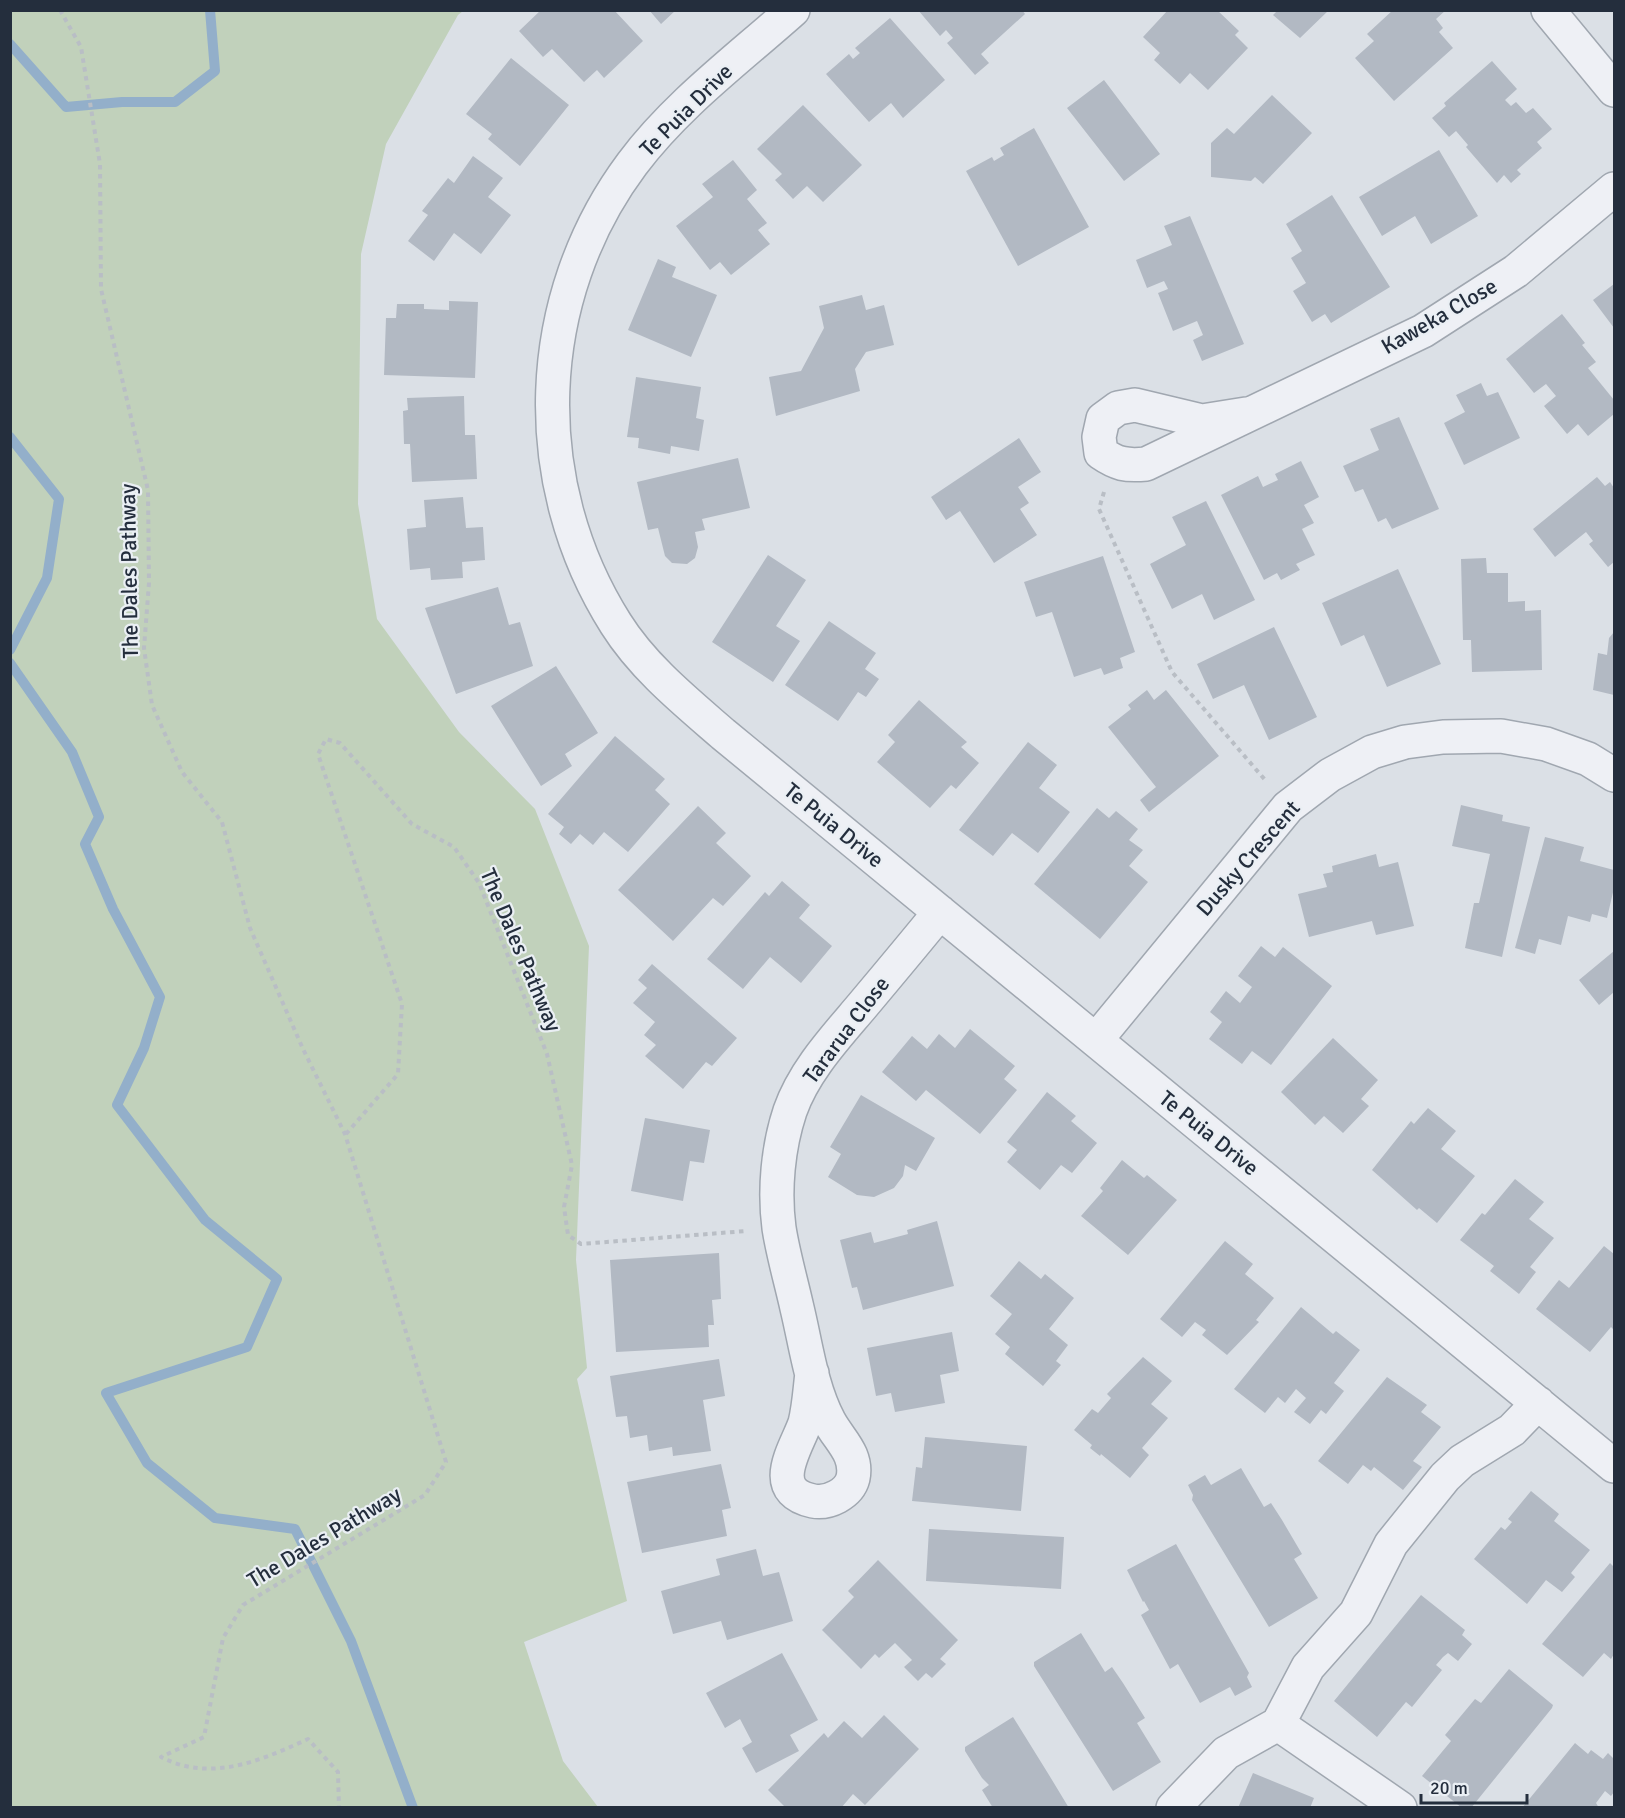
<svg xmlns="http://www.w3.org/2000/svg" width="1625" height="1818" font-family="Signika,sans-serif">
  <rect width="100%" height="100%" fill="#dbe0e6"/>
  <path fill="#c1d1bb" d="M11,10L463,11L458,15L386,144L361,254L358,504L377,619L459,732L535,809L589,946L576,1260L587,1368L577,1379L627,1601L524,1642L563,1761L598,1807H11Z"/>
  <g fill="none" stroke-linecap="round" stroke-linejoin="round">
    <path stroke="#93afca" stroke-width="10" d="M10,44L66,107L122,102H175L215,71L210,10
      M10,437L59,499L47,578L10,650
      M10,663L72,752L99,817L85,844L113,909L160,997L144,1048L117,1105L205,1220L277,1279L247,1347L106,1393L147,1463L215,1518L295,1529L351,1641L413,1808"/>
  </g>
  <path fill="#b2b9c3" d="M541,10H614L643,41L604,78L597,70L584,82L552,49L543,57L519,31Z
    M649,10H676L661,24Z
    M918,10H1022L1025,14L981,54L989,63L975,75L947,43L953,38L946,30L940,36Z
    M1168,10H1217L1239,31L1235,35L1248,48L1208,90L1190,73L1180,84L1154,60L1160,53L1143,37Z
    M1278,10H1329L1300,38L1273,15Z
    M1393,10H1446L1436,19L1443,28L1439,32L1453,48L1394,101L1355,58L1374,41L1367,34Z
    M890,18L945,80L903,118L891,103L869,122L826,74L849,54L853,59L860,53L855,48Z
    M511,58L569,105L520,166L488,139L492,134L466,114Z
    M1492,61L1517,89L1505,100L1511,106L1516,102L1526,113L1533,108L1552,129L1537,142L1542,148L1517,170L1521,174L1511,183L1504,175L1497,183L1466,147L1468,145L1456,131L1449,137L1432,118L1446,106L1444,103Z
    M1104,80L1160,154L1124,181L1067,108Z
    M1272,95L1312,133L1263,184L1255,177L1251,181L1211,177V143L1227,128L1234,134Z
    M803,105L862,165L823,202L807,186L793,199L775,180L782,174L757,149Z
    M1034,128L1089,227L1018,266L966,171L992,157L994,161L1004,155L1000,148Z
    M1439,150L1478,216L1431,244L1415,216L1382,236L1359,197Z
    M473,156L503,178L488,197L511,215L481,254L454,233L434,261L408,241L428,215L422,211L448,178L454,183Z
    M733,160L757,190L747,199L767,223L758,230L770,244L731,275L720,262L710,270L676,226L713,197L702,184Z
    M1332,195L1390,287L1331,323L1325,314L1312,322L1293,291L1306,283L1291,258L1302,251L1286,224Z
    M1190,216L1244,344L1202,361L1193,340L1203,335L1197,321L1173,331L1158,293L1168,289L1164,281L1147,288L1136,260L1172,245L1164,226Z
    M658,259L676,267L672,277L717,295L691,357L628,330Z
    M1614,284V328L1593,300Z
    M862,295L866,310L884,305L894,345L866,352L855,369L860,391L776,416L769,377L801,371L824,328L819,306Z
    M449,301L478,302L475,378L384,375L386,318H396L397,304H424V309L449,310Z
    M1562,314L1585,343L1582,345L1596,362L1588,368L1614,400V414L1588,436L1578,424L1567,434L1544,406L1556,396L1546,384L1534,393L1506,359Z
    M636,377L701,387L696,418L704,420L699,451L671,446L670,454L638,448L639,438L627,437Z
    M1481,383L1487,396L1498,392L1520,438L1464,465L1444,423L1465,412L1456,395Z
    M464,396L465,435H475L477,479L412,482L410,444H404L403,411L408,410L407,398Z
    M1399,417L1439,509L1392,529L1386,518L1378,522L1363,489L1355,492L1343,466L1379,450L1370,429Z
    M1019,438L1041,472L1018,487L1029,503L1020,509L1037,535L994,563L960,511L946,520L931,497Z
    M738,458L750,508L702,519L705,530L695,532L698,547L695,558L687,564L672,563L665,556L658,528L648,530L637,482Z
    M1301,461L1319,497L1304,505L1314,523L1302,529L1315,555L1296,564L1300,570L1281,580L1277,573L1264,580L1221,495L1258,476L1263,487L1278,480L1275,474Z
    M1597,477L1605,486L1610,482L1614,488V562L1608,567L1589,544L1593,541L1586,532L1555,557L1533,529Z
    M463,497L466,528L483,527L485,560L462,562L463,578L431,580L430,568L410,570L407,529L426,527L424,500Z
    M1206,501L1255,600L1214,620L1202,594L1172,609L1150,564L1186,545L1172,517Z
    M768,555L806,580L776,626L800,641L773,682L712,642Z
    M1103,556L1135,652L1120,658L1123,668L1104,675L1101,668L1074,677L1052,612L1036,617L1024,582Z
    M1486,558L1487,573H1508V602L1525,601V611L1541,610L1542,670L1472,672L1471,640H1463L1461,559Z
    M1398,569L1441,664L1387,687L1364,635L1341,646L1322,603Z
    M498,587L509,625L520,622L533,666L456,694L425,608Z
    M829,621L876,653L865,669L879,679L866,697L858,692L838,721L785,685Z
    M1274,627L1317,717L1269,740L1244,685L1213,699L1197,664Z
    M1614,632V695L1593,690L1598,653L1607,655L1609,638Z
    M556,666L598,733L565,754L572,766L541,786L491,706Z
    M1147,690L1154,700L1166,690L1219,756L1149,812L1140,800L1156,787L1108,727L1131,709L1128,705Z
    M919,700L967,742L961,747L979,763L956,789L951,785L930,808L877,762L895,742L888,735Z
    M615,736L665,779L655,790L670,804L628,852L604,832L593,845L580,834L571,844L559,834L564,827L548,814Z
    M1028,742L1057,765L1039,788L1070,812L1038,853L1012,833L993,856L959,830Z
    M1461,805L1503,815L1502,821L1530,827L1502,957L1465,948L1474,903H1479L1490,854L1452,846Z
    M698,806L726,833L716,843L751,876L723,906L713,898L673,941L618,890Z
    M1097,808L1109,818L1116,811L1138,829L1129,840L1143,850L1129,866L1148,882L1100,939L1034,884Z
    M1545,837L1584,847L1580,861L1614,870V888L1607,918L1592,914L1590,922L1568,916L1561,945L1539,939L1535,954L1515,948Z
    M1376,854L1379,867L1398,862L1414,926L1376,935L1372,921L1309,937L1298,894L1327,887L1323,874L1333,872L1332,866Z
    M782,881L810,905L799,918L832,946L801,983L770,957L743,989L707,959L765,892L769,896Z
    M1261,946L1275,957L1283,947L1332,986L1271,1065L1252,1051L1242,1064L1209,1039L1222,1022L1210,1012L1226,991L1240,1003L1252,987L1238,976Z
    M1614,951V992L1599,1005L1579,980Z
    M652,964L737,1038L712,1066L706,1062L683,1089L645,1056L656,1045L644,1035L655,1022L633,1003L647,988L638,980Z
    M970,1029L1015,1066L1004,1079L1017,1090L980,1134L926,1090L916,1101L882,1072L912,1036L927,1049L939,1034L955,1048Z
    M1333,1038L1378,1080L1361,1099L1369,1106L1343,1133L1324,1116L1315,1125L1281,1092Z
    M1047,1092L1076,1116L1071,1121L1097,1143L1072,1173L1061,1165L1040,1190L1007,1162L1017,1150L1007,1142Z
    M861,1095L935,1138L916,1171L905,1165L903,1176L894,1188L874,1197L857,1195L828,1177L841,1154L830,1147Z
    M1428,1108L1456,1131L1441,1149L1475,1176L1437,1223L1419,1208L1417,1210L1372,1170L1411,1121L1414,1124Z
    M645,1118L710,1130L704,1163L690,1161L683,1201L631,1191Z
    M1122,1160L1144,1178L1147,1175L1177,1200L1128,1255L1081,1216L1103,1191L1100,1188Z
    M1515,1179L1544,1202L1529,1219L1554,1238L1530,1267L1536,1272L1519,1294L1490,1271L1494,1266L1460,1240L1482,1213L1485,1215Z
    M937,1221L954,1286L863,1310L857,1287L852,1288L840,1240L871,1232L874,1243L908,1234L907,1230Z
    M1225,1241L1253,1264L1245,1274L1274,1298L1256,1320L1259,1322L1227,1355L1202,1335L1206,1330L1195,1322L1182,1337L1160,1319Z
    M1604,1246L1614,1254V1330L1611,1327L1590,1352L1536,1309L1559,1280L1569,1288Z
    M719,1253L721,1299L712,1300L714,1325H708L709,1347L616,1352L610,1260Z
    M1019,1261L1041,1279L1045,1274L1074,1298L1049,1329L1068,1345L1056,1361L1061,1365L1043,1386L1005,1354L1010,1347L995,1334L1012,1314L990,1296Z
    M1301,1307L1333,1334L1336,1331L1360,1350L1334,1383L1344,1391L1326,1414L1321,1410L1310,1424L1294,1412L1306,1398L1296,1389L1285,1403L1278,1397L1265,1413L1234,1389Z
    M952,1332L959,1371L940,1375L945,1403L895,1412L891,1393L876,1396L867,1348Z
    M1143,1357L1172,1381L1151,1404L1168,1418L1142,1448L1149,1455L1130,1478L1101,1454L1100,1456L1090,1448L1092,1445L1074,1430L1092,1409L1098,1413L1111,1398L1107,1394Z
    M719,1359L725,1396L703,1400L711,1451L673,1456L672,1447L649,1451L647,1435L630,1438L627,1416L616,1417L610,1376Z
    M1387,1377L1427,1405L1421,1412L1441,1427L1413,1461L1422,1467L1403,1490L1374,1467L1371,1471L1363,1465L1348,1484L1318,1461Z
    M925,1437L1027,1446L1021,1511L912,1501L916,1467L922,1468Z
    M721,1464L731,1508L722,1510L727,1536L642,1553L627,1482Z
    M1241,1468L1264,1507L1271,1503L1282,1520L1302,1554L1294,1559L1318,1598L1269,1627L1192,1500L1193,1495L1188,1485L1205,1475L1211,1485Z
    M1531,1491L1559,1514L1554,1521L1590,1550L1571,1573L1575,1577L1562,1592L1546,1580L1527,1604L1474,1559L1501,1527L1505,1530L1512,1522L1508,1519Z
    M929,1529L1064,1537L1061,1589L926,1581Z
    M1176,1544L1249,1673L1247,1677L1252,1687L1235,1696L1230,1687L1200,1703L1178,1664L1170,1669L1141,1615L1149,1610L1144,1601L1143,1602L1127,1570Z
    M756,1549L763,1576L779,1572L793,1621L727,1640L721,1621L673,1634L661,1591L720,1575L716,1559Z
    M878,1560L958,1640L940,1659L946,1664L932,1678L926,1673L918,1681L904,1667L912,1660L895,1643L879,1658L875,1654L861,1669L822,1630L854,1597L848,1591Z
    M1610,1563L1614,1567V1654L1611,1659L1604,1653L1583,1677L1542,1644Z
    M1421,1595L1465,1630L1462,1635L1472,1644L1458,1661L1448,1653L1443,1657L1436,1665L1442,1670L1412,1707L1406,1702L1377,1737L1334,1701Z
    M1081,1633L1105,1672L1112,1667L1123,1683L1145,1718L1137,1723L1161,1762L1113,1791L1034,1666V1662Z
    M782,1653L818,1720L790,1735L799,1751L756,1773L742,1748L752,1742L740,1719L725,1728L706,1693Z
    M1509,1669L1553,1705L1552,1708L1471,1808H1462L1422,1776L1451,1741L1445,1735L1475,1699L1481,1703Z
    M884,1715L919,1749L865,1805L853,1794L841,1808H786L768,1790L824,1733L828,1738L844,1721L862,1738Z
    M1013,1717L1049,1775L1069,1808H993L982,1790L989,1785L982,1778L965,1751V1747Z
    M1575,1743L1588,1754L1591,1750L1603,1759L1608,1753L1614,1759V1792L1611,1796L1605,1791L1596,1803L1599,1808H1522Z
    M1253,1773L1314,1798L1310,1808H1238Z"/>
  <g fill="none" stroke-linecap="round" stroke-linejoin="round">
    <defs>
      <path id="minor" d="M793,10C738,59 676,105 632,164C532,298 526,482 616,624C643,667 685,701 723,734L1614,1466
        M1548,10L1614,90
        M1246,414L1202,421L1135,405L1118,408L1103,419L1099,437L1101,453C1117,464 1126,466 1146,464L1423,331L1516,271L1614,189
        M1096,1040L1288,807L1330,775L1372,752L1405,742L1443,737L1501,736L1546,744L1588,759L1614,775
        M812,1373C810,1389 809,1407 805,1423C797,1447 765,1491 813,1501C828,1504 849,1494 853,1478C858,1454 839,1440 829,1421C811,1387 806,1345 797,1308C791,1281 783,1254 779,1228C774,1190 778,1147 790,1111C804,1071 835,1038 862,1006C888,975 914,944 940,912
        M1278,1724L1400,1808
        M1173,1808L1226,1753L1278,1724L1308,1667L1356,1613L1391,1544L1445,1477L1462,1461L1512,1430L1538,1403"/>
    </defs>
    <use href="#minor" stroke="#a0a7b0" stroke-width="36"/>
    <path stroke="#b9bec5" stroke-width="4" stroke-dasharray="4.5 4.5" stroke-linecap="butt" d="M60,10L81,47L100,164L101,289L148,490L149,583L144,648L152,705L182,772L222,822L250,928L303,1049L345,1134L446,1462L425,1495L243,1605L223,1638L204,1737L161,1757C211,1783 262,1760 308,1739L338,1772L339,1808
      M1104,492L1099,509L1172,672L1266,781
      M346,1134L398,1074L402,1004L318,754L326,739L340,743L412,824L454,847L479,883L547,1054L572,1165L564,1207L568,1235L581,1244L746,1231"/>
    <use href="#minor" stroke="#eef0f5" stroke-width="33"/>
  </g>
  <g text-anchor="middle" dominant-baseline="central" stroke-width="4.5" stroke-linejoin="round" paint-order="stroke">
    <g font-size="22" fill="#242e3d" stroke="#eaeff4">
      <text transform="translate(686 110) rotate(-45)">Te Puia Drive</text>
      <text transform="translate(1439 316) rotate(-30)">Kaweka Close</text>
      <text transform="translate(129 571) rotate(-91)">The Dales Pathway</text>
      <text transform="translate(834 825) rotate(39)">Te Puia Drive</text>
      <text transform="translate(1248 858) rotate(-49)">Dusky Crescent</text>
      <text transform="translate(521 950) rotate(67)">The Dales Pathway</text>
      <text transform="translate(846 1030) rotate(-53)">Tararua Close</text>
      <text transform="translate(1209 1133) rotate(39)">Te Puia Drive</text>
      <text transform="translate(324 1537) rotate(-31)">The Dales Pathway</text>
    </g>
  </g>
  <rect width="1625" height="1818" fill="none" stroke="#242e3d" stroke-width="24"/>
  <path d="M1421 1794v9h106v-9" fill="none" stroke="#242e3d" stroke-width="3"/>
  <text x="1430" y="1794" font-size="18" fill="#242e3d" stroke="#eaeff4" stroke-width="4.5" paint-order="stroke">20 m</text>
</svg>
